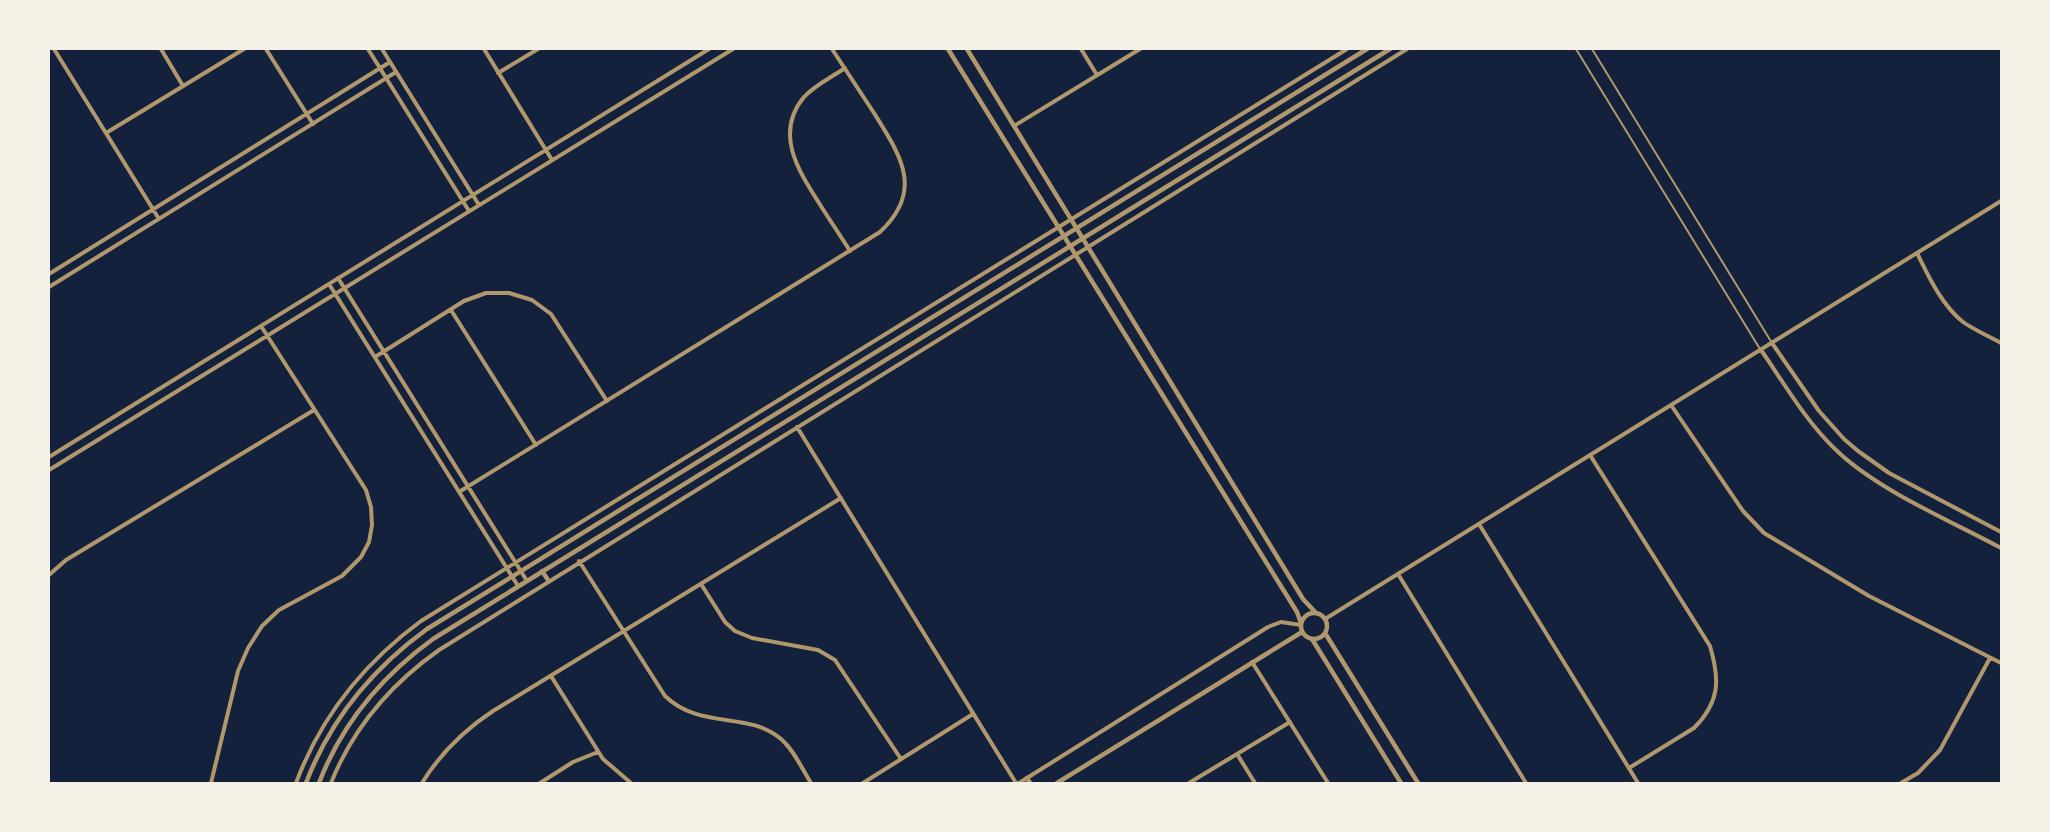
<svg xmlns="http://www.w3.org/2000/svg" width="2050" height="832" font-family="Lato,sans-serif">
  <rect width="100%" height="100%" fill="#14213d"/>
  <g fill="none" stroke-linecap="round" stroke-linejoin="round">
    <path stroke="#b1986c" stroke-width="2" d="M1576,49L1760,349
      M1592,49L1772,343"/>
    <path stroke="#b1986c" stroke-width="4" d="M54,49L159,219
      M161,49L183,86
      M266,49L313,124
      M368,49L469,211
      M382,49L479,205
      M484,49L552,160
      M1081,49L1097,75
      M845,68C832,77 815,85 804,97C774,133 798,170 819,203C829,219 840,235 850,251
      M498,73L538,49
      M1014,126L1140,49
      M106,133L244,49
      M1917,253C1929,277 1941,304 1963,322C1974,330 1989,336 2001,343
      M49,274L390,62
      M338,278L527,581
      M329,284L518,586
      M49,287L396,72
      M451,310L536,445
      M1772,343L1819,411L1844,439L1858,451L1889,473L2001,532
      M1761,350C1784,383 1805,420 1834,448C1875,489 1949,520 2001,548
      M375,357L464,301L486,293H509L532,300L551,314L607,401
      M1671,405L1743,511L1764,533L1869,596L2001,663
      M797,427L1016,783
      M1590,455L1710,646C1720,680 1720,702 1694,728L1629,768
      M49,457L709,49
      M49,470L733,49
      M459,492L880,232C925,190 900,155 874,113C860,92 846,70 832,49
      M1479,524L1638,783
      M579,561L665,696C700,730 749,711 781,739C794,750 802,769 811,783
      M1398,574L1526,783
      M49,575L66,560L314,410
      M701,584L725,622L735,631L752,638L818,650L835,660L901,759
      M1325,619L2001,201
      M1252,662L1328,783
      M551,676L603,759L631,783
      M1237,754L1255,783
      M211,783L238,671L248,648L262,626L279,610L342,576L361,557L369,542L372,525L371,507L366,490L261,326
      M296,783C321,716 364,663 421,621L1347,49
      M331,783C353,728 391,684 439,650L1407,49
      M422,783C440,754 464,730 493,711L841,498
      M540,783L573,762L598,752
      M863,783L973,714
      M1019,783L1268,627L1281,622L1301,625
      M1189,783L1290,722
      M1901,783L1918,773L1940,750L1990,658"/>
    <path stroke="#b1986c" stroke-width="4.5" d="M948,49L1297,612L1301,623
      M967,49L1303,599L1316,613
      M542,571L548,580
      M1301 626a13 13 0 1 1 26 0a13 13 0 1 1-26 0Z
      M1325,633L1418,783
      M1312,639L1401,783
      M1027,778L1030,783
      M306,783C330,720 372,669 427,629L1367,49
      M319,783C342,723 382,676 433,639L1390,49
      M1057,783L1302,632"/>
  </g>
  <rect width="2050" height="832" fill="none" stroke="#f6f1e7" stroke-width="100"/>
</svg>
